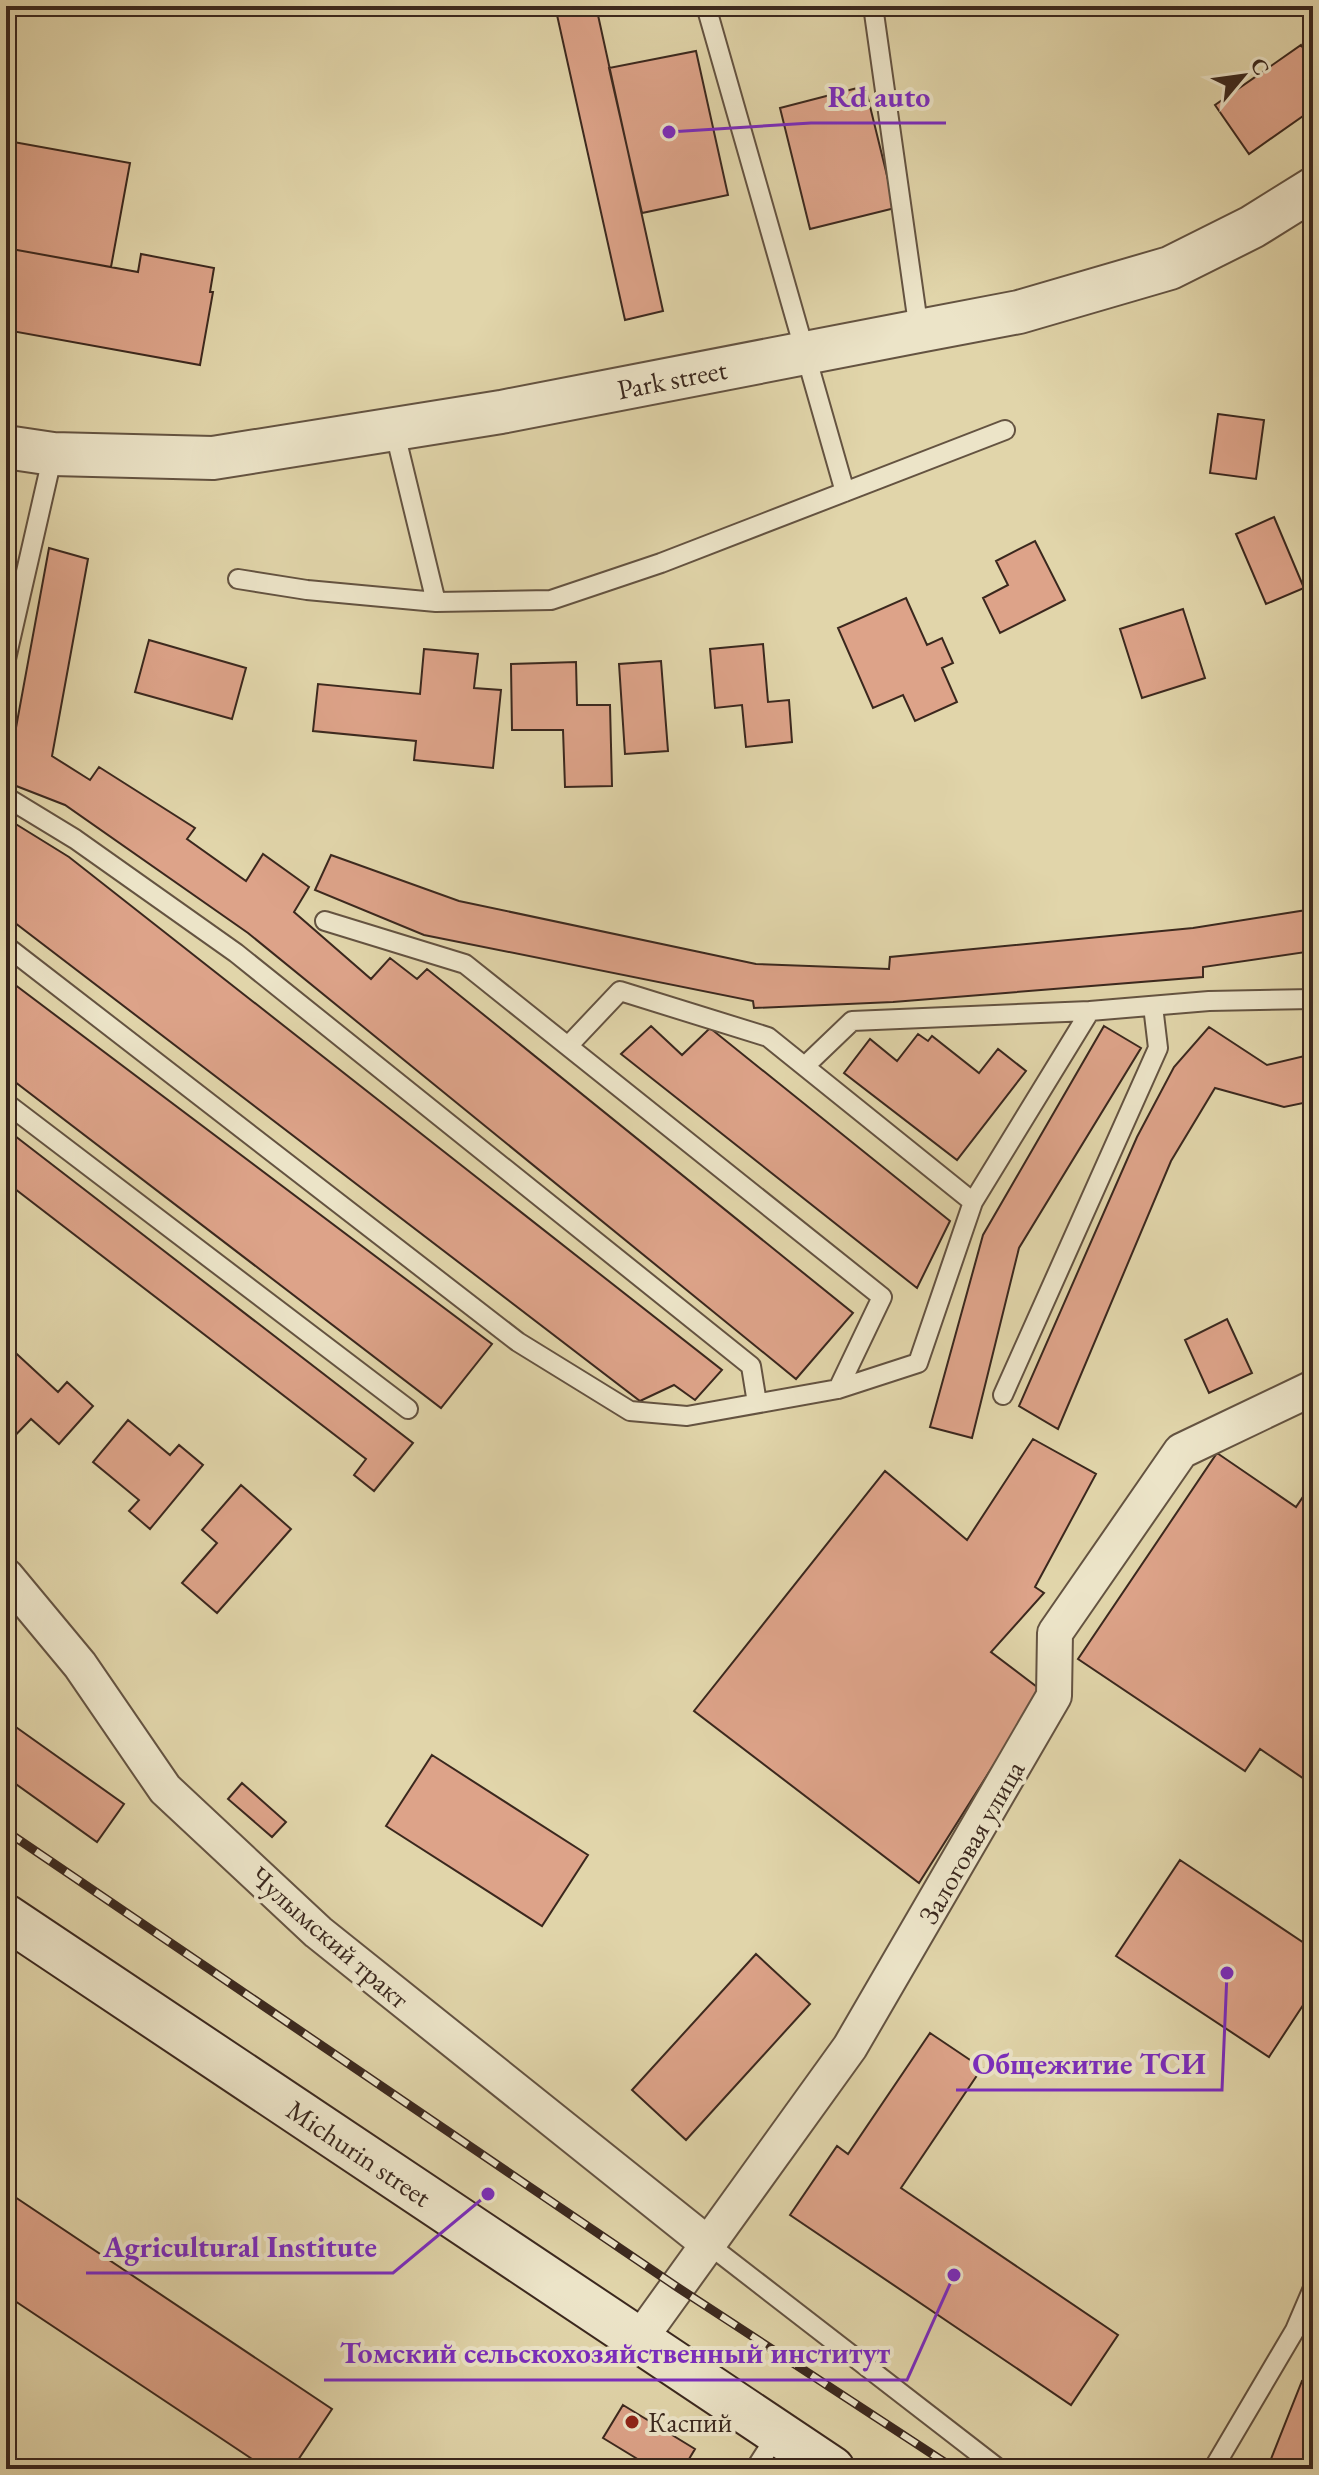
<svg xmlns="http://www.w3.org/2000/svg" width="1319" height="2475" font-family="'EB Garamond',serif">
  <rect width="100%" height="100%" fill="#e1d5aa"/>
  <filter id="stains"><feTurbulence type="fractalNoise" baseFrequency=".0025" numOctaves="4"/><feColorMatrix values="0 0 0 0 .2 0 0 0 0 .09 0 0 0 0 .02 0 0 0 .5 -.17"/></filter>
  <radialGradient id="worn" r=".72"><stop offset=".6" stop-color="#630" stop-opacity="0"/><stop offset="1" stop-color="#630" stop-opacity=".3"/></radialGradient>
  <path fill="#dda389" stroke="#3b281e" stroke-width="2" d="M6,6H18L6,73Z
    M555,6H596L663,311L625,320Z
    M1301,45L1313,63V109L1249,154L1215,105Z
    M696,51L728,195L642,213L609,68Z
    M865,86L895,208L810,229L780,108Z
    M8,141L130,163L111,267L6,248V154Z
    M6,248L138,272L141,254L214,268L210,292H213L200,365L6,330Z
    M1218,414L1264,420L1256,479L1210,473Z
    M1274,517L1304,588L1266,604L1236,534Z
    M1035,541L1065,600L1000,633L983,598L1008,585L996,561Z
    M49,548L88,559L52,756L90,780L99,767L195,828L187,839L246,881L263,854L309,887L294,912L371,979L390,958L417,979L427,969L853,1313L796,1379L248,933L65,805L6,782Z
    M906,598L927,645L942,638L953,663L942,668L957,702L915,721L903,695L873,708L838,628Z
    M1183,609L1205,678L1142,698L1120,629Z
    M149,640L246,668L232,719L135,692Z
    M763,644L768,702L789,700L792,742L746,747L742,705L715,708L710,649Z
    M424,649L478,654L474,688L501,690L493,768L414,760L416,741L313,731L318,684L420,694Z
    M661,661L668,751L625,754L619,664Z
    M576,662L577,705H610L612,786L565,787L563,730H512L511,664Z
    M6,818L69,857L722,1370L695,1400L674,1385L640,1401L6,916Z
    M331,855L459,901L756,964L889,969L890,957L1193,928L1313,909V951L1203,967V977L893,1002L754,1008L753,1001L424,935L315,890Z
    M6,978L492,1344L441,1408L6,1075Z
    M651,1026L682,1055L710,1028L950,1221L917,1288L621,1054Z
    M1104,1026L1141,1048L1019,1248L972,1438L930,1427L983,1235Z
    M1209,1027L1267,1065L1313,1054V1101L1284,1107L1215,1088L1171,1161L1058,1429L1019,1406L1137,1137L1174,1067Z
    M918,1034L928,1041L932,1036L979,1073L998,1049L1026,1071L957,1160L844,1073L870,1039L897,1061Z
    M6,1129L413,1443L374,1491L354,1475L366,1459L6,1182Z
    M1227,1319L1252,1373L1209,1393L1185,1340Z
    M6,1344L58,1392L67,1382L93,1406L59,1444L31,1419L6,1445Z
    M128,1420L170,1455L179,1445L203,1465L150,1529L129,1511L139,1500L93,1462Z
    M1033,1439L1096,1474L1035,1587L1044,1593L991,1652L1041,1690L919,1883L694,1711L885,1471L967,1540Z
    M1217,1453L1296,1507L1313,1482V1785L1260,1749L1245,1771L1078,1659Z
    M241,1485L291,1529L217,1613L182,1583L217,1543L202,1530Z
    M6,1720L124,1804L97,1842L6,1777Z
    M432,1755L588,1855L542,1926L386,1826Z
    M242,1783L286,1822L272,1837L228,1799Z
    M1180,1860L1313,1949V1990L1269,2057L1116,1956Z
    M756,1954L810,2004L686,2140L632,2090Z
    M930,2033L982,2068L901,2188L1118,2335L1071,2405L790,2215L837,2146L848,2154Z
    M6,2191L332,2409L292,2469H267L6,2295Z
    M1302,2381L1313,2384V2467L1267,2469Z
    M623,2405L695,2449L683,2469H654L603,2438Z"/>
  <g fill="none" stroke-linecap="round" stroke-linejoin="round">
    <defs>
      <path id="service" d="M706,6L845,492
        M873,6L919,331
        M394,429L436,602
        M238,579L307,590L436,602L551,600L661,563L1005,430
        M6,659L53,454
        M6,797L75,839L236,953L751,1366L757,1403
        M325,921L465,964L882,1297L838,1389
        M6,946L518,1342L630,1411L687,1416L838,1389L918,1363L973,1202L1090,1011L1209,1001L1313,999
        M568,1046L620,991L768,1037L973,1202
        M805,1066L852,1021L1090,1011
        M6,1103L408,1409
        M1003,1395L1158,1048L1153,1006
        M708,2244L999,2469
        M755,2469L778,2433
        M1213,2469L1295,2330L1313,2288"/>
      <path id="minor" d="M6,1576L80,1665L165,1789L318,1932L708,2244
        M639,2340L850,2047L1054,1696L1055,1633L1181,1451L1313,1388"/>
      <path id="tertiary" d="M6,447L53,454L213,458L501,412L919,331L1019,312L1170,268L1252,227L1313,189"/>
      <path id="secondary" d="M6,1917L832,2469"/>
    </defs>
    <use href="#service" stroke="#645341" stroke-width="22"/>
    <use href="#minor" stroke="#645341" stroke-width="38"/>
    <use href="#tertiary" stroke="#645341" stroke-width="46"/>
    <use href="#secondary" stroke="#3b281e" stroke-width="48"/>
    <use href="#service" stroke="#ece4c8" stroke-width="18"/>
    <use href="#minor" stroke="#ece4c8" stroke-width="34"/>
    <use href="#tertiary" stroke="#ece4c8" stroke-width="42"/>
    <use href="#secondary" stroke="#ece4c8" stroke-width="44"/>
    <defs>
      <path id="rail" d="M6,1831L677,2287L955,2469"/>
    </defs>
    <use href="#rail" stroke="#3b281e" stroke-width="9"/>
    <use href="#rail" stroke="#ece4c8" stroke-width="6" stroke-dasharray="18" stroke-linecap="butt"/>
  </g>
  <circle fill="#8f2418" stroke="#ece4c8" stroke-width="3" cx="632" cy="2422" r="8"/>
  <g text-anchor="middle" dominant-baseline="central" stroke-width="8" stroke-linejoin="round" paint-order="stroke">
    <g font-size="28" fill="#3b281e" stroke="#ece4c8">
      <text transform="translate(672 379) rotate(-11)">Park street</text>
      <text transform="translate(971 1842) rotate(-60)">Залоговая улица</text>
      <text transform="translate(330 1937) rotate(41)">Чулымский тракт</text>
      <text transform="translate(359 2153) rotate(34)">Michurin street</text>
    </g>
    <g font-size="28" fill="#3b281e" stroke="#ece4c8" text-anchor="start">
      <text x="648" y="2422">Каспий</text>
    </g>
  </g>
  <path fill="none" stroke="#7b2cbf" stroke-width="3" d="M669 132L811 123H946M1227 1973L1222 2090H956M488 2194L393 2273H86M954 2275L907 2380H324"/>
  <g fill="#7b2cbf" stroke="#ece4c8" stroke-width="3">
    <circle cx="669" cy="132" r="8"/>
    <circle cx="1227" cy="1973" r="8"/>
    <circle cx="488" cy="2194" r="8"/>
    <circle cx="954" cy="2275" r="8"/>
  </g>
  <g font-size="30" text-anchor="middle" font-weight="bold" fill="#7b2cbf" stroke="#ece4c8" stroke-width="8" stroke-linejoin="round" paint-order="stroke">
    <text x="879" y="107">Rd auto</text>
    <text x="1089" y="2074">Общежитие ТСИ</text>
    <text x="240" y="2257">Agricultural Institute</text>
    <text x="615" y="2363">Томский сельскохозяйственный институт</text>
  </g>
  <rect width="1319" height="2475" fill="none" stroke="#e1d5aa" stroke-width="32"/>
  <rect x="8" y="8" width="1303" height="2459" fill="none" stroke="#3b281e" stroke-width="4"/>
  <rect x="16" y="16" width="1287" height="2443" fill="none" stroke="#3b281e" stroke-width="2"/>
  <g transform="translate(1243 76) rotate(61)" stroke="#ece4c8" stroke-width="6" paint-order="stroke">
  <path d="M0-6L14 30L0 20L-14 30Z" fill="#3b281e"/>
  <text y="-12" font-size="22" font-weight="bold" text-anchor="middle" fill="#3b281e">С</text>
  </g>
  <rect width="100%" height="100%" filter="url(#stains)"/>
  <rect width="100%" height="100%" fill="url(#worn)"/>
</svg>
